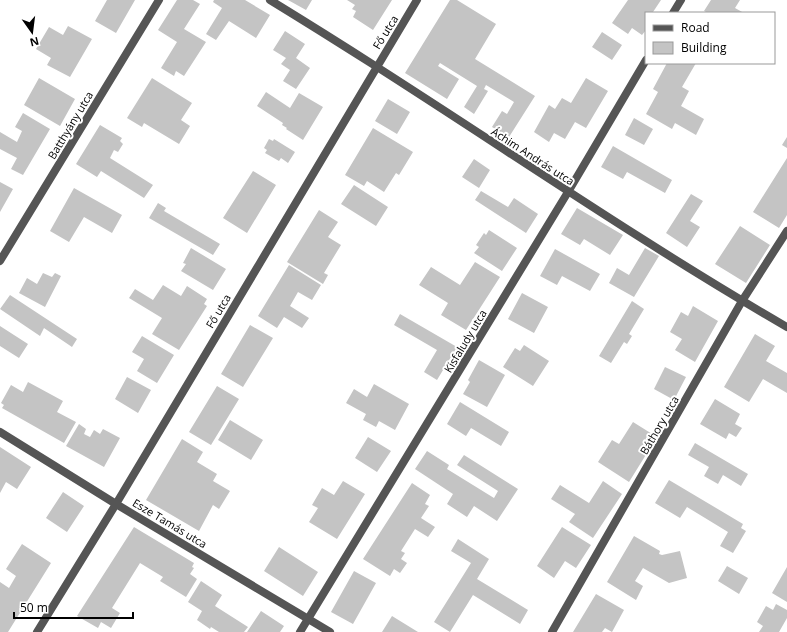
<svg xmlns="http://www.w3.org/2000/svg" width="787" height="632" font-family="'Open Sans',sans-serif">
  <rect width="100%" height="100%" fill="#fff"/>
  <path fill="#c4c4c4" d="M107,0H135L116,33L95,21Z
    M177,0H193L200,4L184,29L206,42L184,76L176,71L174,76L161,68L177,42L158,30Z
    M214,0H245L270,15L256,38L229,21L216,40L206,34L222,8L213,2Z
    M288,0H312L306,10Z
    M347,0H392L373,30L353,17L356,11L352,9L355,5Z
    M450,0H457L496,24L475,59L535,96L509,137L492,127L502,111L507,114L514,102L486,85L484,89L488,91L474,114L464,107L477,86L440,63L438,66L459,79L447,99L405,73Z
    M628,0H661L653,12L654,13H646V30L642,35L632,28L628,34L612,23Z
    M711,0H740L735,8L744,13H708L704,11Z
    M68,26L92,39L70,77L47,65L51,58L36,49L49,27L63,35Z
    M285,31L305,44L296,58L310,68L296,89L283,81L290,70L281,64L286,58L273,50Z
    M602,32L622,45L612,60L592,47Z
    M667,63H696L682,87L689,91L681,106L704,119L696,135L675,123L672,129L646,114L658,92L653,89Z
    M39,78L75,99L60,126L24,105Z
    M152,78L192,103L181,120L190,126L179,144L144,123L142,127L127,118Z
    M586,78L608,91L586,128L575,122L565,139L554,133L549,142L534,132L549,105L555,109L562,98L571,103Z
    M266,92L290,108L299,93L323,107L303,140L286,129L287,128L282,125L283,123L257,106Z
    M388,99L410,112L397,134L375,121Z
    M23,113L50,129L23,175L11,169L17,158L0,149V132L17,142L22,131L15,127Z
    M634,118L653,129L644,145L625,135Z
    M100,125L122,138L120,141L123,144L118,152L114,150L110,158L153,185L144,198L101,171L97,177L76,164Z
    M373,128L413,152L399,175L396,173L384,192L367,181L364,186L345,175Z
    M787,137V148L782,145Z
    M269,139L273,141L274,139L295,152L288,163L281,158L279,161L265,153L267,150L264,148Z
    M613,146L672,180L665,193L627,172L623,179L601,167Z
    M787,158V215L779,228L753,212Z
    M474,159L490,170L479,188L462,177Z
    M253,171L276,185L247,233L223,218Z
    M0,182L13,189L0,212Z
    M354,185L388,207L376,226L341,204Z
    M74,188L122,215L112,233L84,217L69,242L50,231Z
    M481,191L508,207L514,198L538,214L526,233L475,200Z
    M691,194L703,201L690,221L700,227L687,247L666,233Z
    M158,203L166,208L164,211L220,244L213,255L149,218Z
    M577,208L623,235L610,255L584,239L580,245L561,234Z
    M319,210L338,222L328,237L341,245L324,273L328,275L323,284L287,262Z
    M740,226L770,245L746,283L715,264Z
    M489,230L517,248L502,271L474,253L479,247L476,245L484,233L486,235Z
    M191,248L226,269L213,290L181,271L186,264L183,263Z
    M645,248L659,256L634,297L609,283L617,268L629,275Z
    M555,249L600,274L590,291L562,276L557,285L540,276Z
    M475,262L500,277L466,330L441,315L448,303L419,285L431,267L460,285Z
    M289,265L321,285L312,300L298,292L290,306L309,318L302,328L284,317L277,328L258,316Z
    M43,273L52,277L55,273L61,276L45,307L19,293L27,278L37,284Z
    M163,285L181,296L187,286L207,299L204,304L207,306L179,350L152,334L162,318L129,298L135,289L153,300Z
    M522,293L548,307L534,333L508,319Z
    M10,295L77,339L72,347L44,328L40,336L0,309Z
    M632,301L644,309L629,334L632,336L627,344L624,342L611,363L599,356Z
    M693,306L718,321L695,362L675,350L682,339L670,332L681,312L688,316Z
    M400,314L457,347L437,380L424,372L437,350L394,325Z
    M250,325L273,338L243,387L221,374Z
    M0,326L28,344L19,358L0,346Z
    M755,334L775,346L766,361L787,373V393L763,379L749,402L724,387Z
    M142,336L174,355L157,383L137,371L144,359L132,352Z
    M524,345L549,361L533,386L503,367L515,348L520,351Z
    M479,360L505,375L487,407L463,394L470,382L468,380Z
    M665,367L686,377L674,400L654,389Z
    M127,377L151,390L138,413L115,399Z
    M28,382L63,401L57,412L76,422L64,443L2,408L4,405L1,403L11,385L23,392Z
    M374,384L409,404L395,430L379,421L376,427L363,420L366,414L346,403L354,389L367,397Z
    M217,386L239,399L211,445L189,432Z
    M715,399L740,414L735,424L742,428L736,437L729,433L726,439L700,424Z
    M460,402L509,432L501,446L471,428L466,436L447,424Z
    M230,420L263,440L251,460L218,440Z
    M633,422L657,437L629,482L598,462L612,440L619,444Z
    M79,424L86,429L84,434L90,437L94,430L100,434L103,429L120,438L104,467L66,446Z
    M368,437L391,451L377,472L355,458Z
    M182,439L203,452L197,462L217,474L213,481L230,491L219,509L213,505L199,531L146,500Z
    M695,443L748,474L741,486L723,475L718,484L704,476L709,467L688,455Z
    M0,447L31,467L17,489L6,482L0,493Z
    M427,451L449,465L447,469L494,498L498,491L457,465L464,455L518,489L497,521L474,506L467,517L447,504L453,494L415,469Z
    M669,480L743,524L741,528L746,531L733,553L720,546L728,532L687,507L680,518L655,503Z
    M343,481L365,494L337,539L309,522L318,508L312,505L322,488L334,495Z
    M603,481L622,494L593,538L569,522L575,514L551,499L560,485L589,503Z
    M412,483L430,495L425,504L429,506L421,518L435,527L428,537L415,529L401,551L405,553L401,559L407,563L400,573L394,569L390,576L363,559Z
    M63,492L84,506L67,532L46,518Z
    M134,527L194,563L192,567L194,568L190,574L197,579L186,597L160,581L163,577L140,563L112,608L120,613L111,628L101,622L98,628L77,616Z
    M562,527L591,545L576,568L565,561L554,578L537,566Z
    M634,536L660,551L659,554L662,555L680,551L687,578L669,583L643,568L635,581L643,586L636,600L607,582Z
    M458,539L489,559L477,579L528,610L520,624L473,595L450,632L434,622L471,563L451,551Z
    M22,544L51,563L8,632H0V582L9,588L16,576L6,569Z
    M279,547L318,572L303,596L264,571Z
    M727,566L748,578L739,594L718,581Z
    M787,567V602L772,593Z
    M354,571L376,583L353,624L331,612Z
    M201,581L222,595L215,606L248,627L244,632H219L211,627L210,629L197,620L202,611L188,602Z
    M596,594L624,610L612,632L605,628L602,632H573Z
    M776,604L787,610V618L779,632H759L763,626L757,622L766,606L773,610Z
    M261,611L284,626L280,632H247Z
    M392,616L418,632H382Z"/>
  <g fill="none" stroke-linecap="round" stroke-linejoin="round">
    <path stroke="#555" stroke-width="8" d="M270,0C306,22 341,44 377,67C513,154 647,246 787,327
      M673,13L681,0
      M0,261L159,0
      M0,432L116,504L330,632
      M37,632L116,504L417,0
      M300,632L568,192L646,60
      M552,632L742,301L787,231"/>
  </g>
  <g text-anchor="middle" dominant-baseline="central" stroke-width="4" stroke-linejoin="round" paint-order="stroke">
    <g font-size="11" fill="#000" stroke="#fff">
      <text transform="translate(385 32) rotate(-58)">Fő utca</text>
      <text transform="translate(70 125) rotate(-59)">Batthyány utca</text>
      <text transform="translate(533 156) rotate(33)">Áchim András utca</text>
      <text transform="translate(218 311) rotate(-59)">Fő utca</text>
      <text transform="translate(465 341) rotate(-59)">Kisfaludy utca</text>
      <text transform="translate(659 425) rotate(-60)">Báthory utca</text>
      <text transform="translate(170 523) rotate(31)">Esze Tamás utca</text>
    </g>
  </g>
  <rect x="645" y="12" width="130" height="52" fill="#ffffff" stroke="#999999"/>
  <rect x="653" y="25" width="20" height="6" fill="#555555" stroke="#999999"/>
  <text x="681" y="32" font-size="12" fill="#000000">Road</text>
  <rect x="653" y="42" width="20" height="12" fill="#c4c4c4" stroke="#999999"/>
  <text x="681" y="52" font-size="12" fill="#000000">Building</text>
  <g transform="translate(32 32) rotate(166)" stroke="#ffffff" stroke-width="3" paint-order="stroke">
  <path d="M0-3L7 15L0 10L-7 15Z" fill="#000000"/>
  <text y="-6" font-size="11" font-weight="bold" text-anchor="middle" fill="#000000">N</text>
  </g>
  <path d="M14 612v6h119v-6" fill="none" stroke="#000000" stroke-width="2"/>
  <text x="20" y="612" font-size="12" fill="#000000" stroke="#ffffff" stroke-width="3" paint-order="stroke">50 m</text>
</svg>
